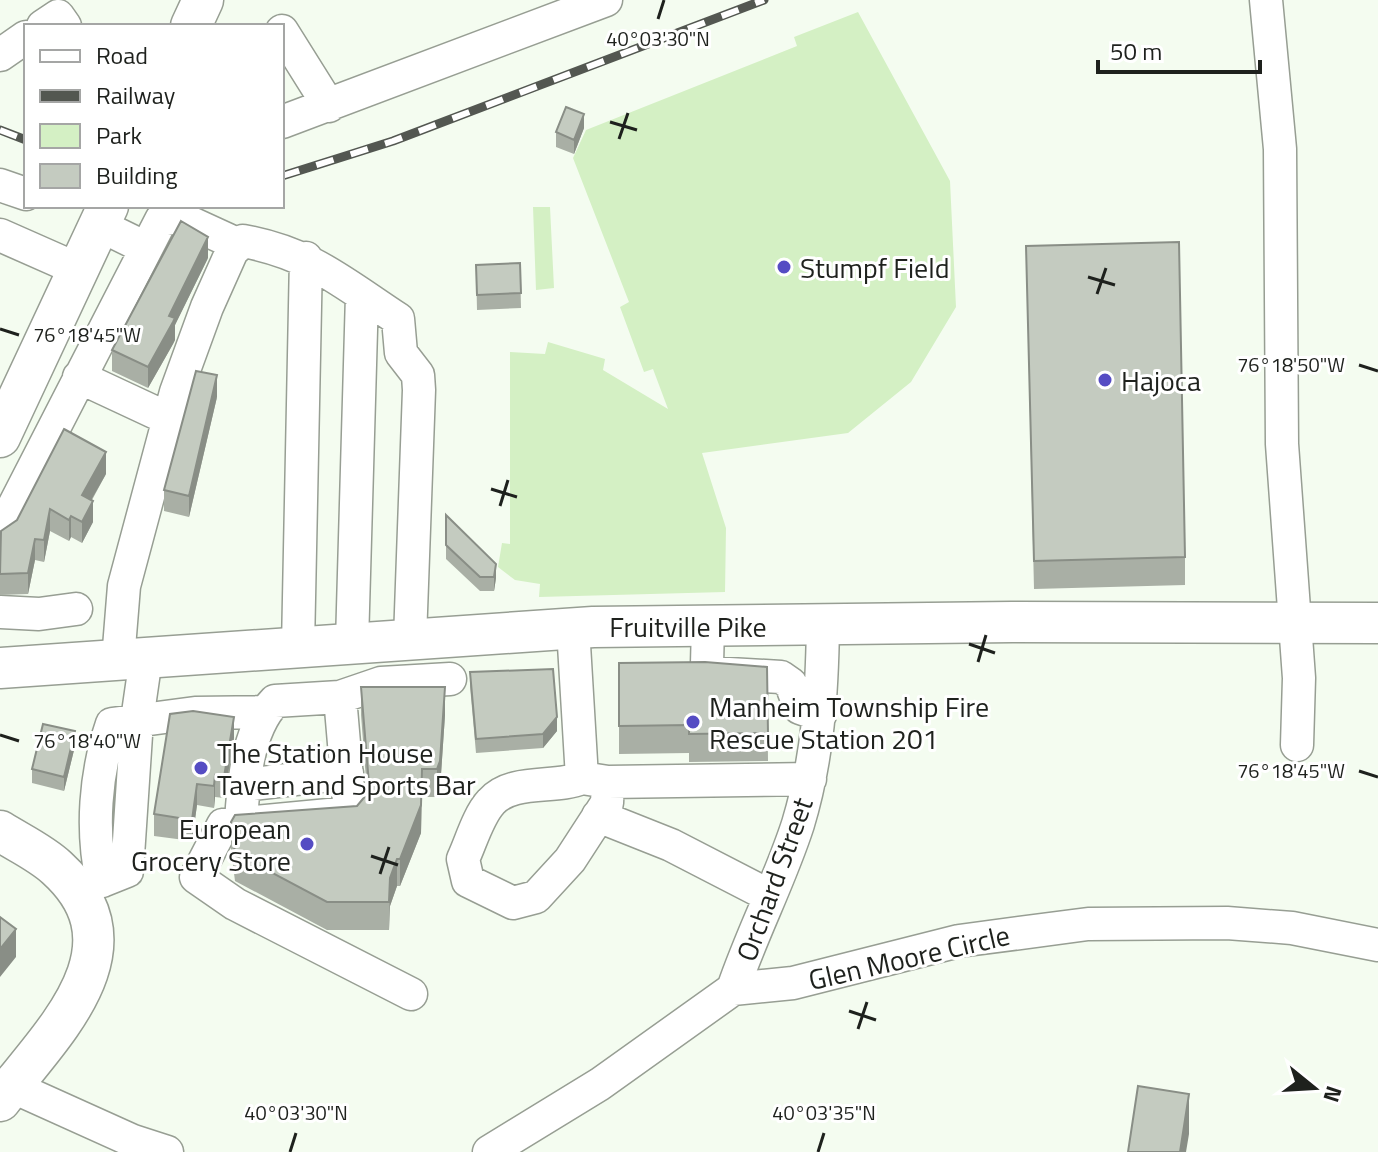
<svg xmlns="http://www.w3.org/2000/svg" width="1378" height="1152" font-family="'Titillium Web',sans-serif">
  <rect width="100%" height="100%" fill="#f4fcf0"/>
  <path fill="#d4f0c4" d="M858,12L950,181L956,307L911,382L848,433L702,453L726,528L725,592L539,597L540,584L515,580L498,567L502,543L510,544V352L545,354L548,342L605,359L603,370L668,409L653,369L644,372L620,307L629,302L573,158L586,130L797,46L794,37Z
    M533,207H550L554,288L536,290Z"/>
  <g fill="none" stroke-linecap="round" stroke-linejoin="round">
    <defs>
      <path id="minor" d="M1266,0L1280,149L1282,444L1299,678L1297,745
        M43,26L58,16L65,26
        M282,31L329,106
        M0,55L26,37
        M282,122L606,0
        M0,185L26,194
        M99,225L146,248
        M0,235L77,269
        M79,377L169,419
        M0,533L161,220L178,217L239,245
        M0,612L39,614L76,609
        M708,626L707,664L712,673L781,677L791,684L800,708L820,715
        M573,628L582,778C556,789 512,778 491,802C478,816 471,842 463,859L468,881L513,903L536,897L570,860L607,803L608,782L582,778
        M352,643L362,295
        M298,647L306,258
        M118,660L124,586L176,392L207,307L232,251L243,241C310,253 343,283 398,319L401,353L418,375L419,390L410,639
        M340,697L350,813L223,825L196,877L235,904L411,994
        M608,782L810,779
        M244,785L347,773
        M598,816L671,845L768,895
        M241,823C243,785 247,730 275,701L340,697L381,683L450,679
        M102,881C91,830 95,774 112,724L195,713L265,712
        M82,883L102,881L127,871L137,720L146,658
        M733,989C752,933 780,880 798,824C818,758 822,693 823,625
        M11,1086L133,1141L167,1152
        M489,1152L600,1084L733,989L793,983L959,941L1088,924L1227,923L1292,928L1378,945"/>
      <path id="major" d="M191,26L203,0
        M0,437L108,206
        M0,668L593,627L1012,622L1378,623
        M0,831C19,843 41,853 57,868C145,948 52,1033 0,1101"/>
    </defs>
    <use href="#minor" stroke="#979e93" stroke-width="35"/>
    <use href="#major" stroke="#979e93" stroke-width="43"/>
    <use href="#minor" stroke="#fff" stroke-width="32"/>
    <use href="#major" stroke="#fff" stroke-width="40"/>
    <defs>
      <path id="rail" d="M0,130L26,140
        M282,176L393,141L764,0"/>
    </defs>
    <use href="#rail" stroke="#535751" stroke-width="9"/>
    <use href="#rail" stroke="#fff" stroke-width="6" stroke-dasharray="18" stroke-linecap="butt"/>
  </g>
  <path fill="#a9afa5" d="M584,128L574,154L556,147V132Z
    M1026,246L1185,557V585L1034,589Z
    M208,258L175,325V340L173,344L148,388L112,371V350Z
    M520,263L521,308L477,310L476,265Z
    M217,397L189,517L164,511V490Z
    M106,474L92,500L93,522L82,543L71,537L69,541L50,531L44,562L35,560L28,594L0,595V534Z
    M446,515L496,578L494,591H480L446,559Z
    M619,663L767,667L768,761L689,762V753L619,754Z
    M470,672L557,731L543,748L476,753L470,686Z
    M361,687L445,715L440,789L437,797H422L421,833L400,886H397L390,906L389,930H327L235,881L231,850V822L357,806L367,792L361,715Z
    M234,738L224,798L215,797L214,808L197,805L192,841L154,836V814Z
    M75,746L64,791L32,783V769Z"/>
  <path fill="#898e86" d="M584,114V128L574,154V140Z
    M208,237V258L175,325V340L173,344L148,388V367L169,316Z
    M217,375V397L189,517V496Z
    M106,452V474L82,516V495Z
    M93,501V522L82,543V522Z
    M50,509V531L44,562V540Z
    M71,516V537L69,541V520Z
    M35,539V560L28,594V573Z
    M496,564V578L494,591V577Z
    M445,687V715L440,789L437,797V769Z
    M234,717V738L224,798V777Z
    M557,717V731L543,748V734Z
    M75,731V746L64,791V777Z
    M422,769L421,833L400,886V859Z
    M215,775V797L214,808V786Z
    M197,784V805L192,841V820Z
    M397,859V886L390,906L389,930L390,878Z
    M16,929V957L0,977V949Z
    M1189,1094V1134L1186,1152H1180Z"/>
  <path fill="#c4cbc0" stroke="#898e86" stroke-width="2" d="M566,107L584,114L574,140L556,132Z
    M181,221L208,237L169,316L175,318L173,322L148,367L112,350Z
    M1179,242L1185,557L1034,561L1026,246Z
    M520,263L521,293L477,295L476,265Z
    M196,371L217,375L189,496L164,490Z
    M64,429L106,452L82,495L93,501L82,522L71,516L69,520L50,509L44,540L35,539L28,573L0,574L1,531L17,520Z
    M446,515L496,564L494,577H480L446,545Z
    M705,662L767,667L768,733L689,734V725L619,726V663Z
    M553,669L557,717L543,734L476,739L470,672Z
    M361,687H445L440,761L437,769H422L421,805L400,859H397L390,878L389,902H327L235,853L231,822L235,815L357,806L367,794L369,784Z
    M193,711L234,717L224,777L215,775L214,786L197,784L192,820L154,814L170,714Z
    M43,724L75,731L64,777L32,769Z
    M0,917L16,929L0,949Z
    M1138,1086L1189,1094L1180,1152H1128Z"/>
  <path fill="none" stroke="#1e211d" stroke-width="3" d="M658,19L664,0M610,122L637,130M619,139L628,113M1088,277L1115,285M1097,294L1106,268M0,329L19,335M1359,365L1378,371M491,489L517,497M500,506L508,480M969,644L995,653M978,662L986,635M0,735L19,741M1359,771L1378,777M371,856L398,865M380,874L389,847M849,1011L876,1020M858,1029L867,1002M290,1152L296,1133M818,1152L824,1133"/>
  <g fill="#554cc3" stroke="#fff" stroke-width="3">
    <circle cx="784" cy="267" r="8"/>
    <circle cx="1105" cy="380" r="8"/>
    <circle cx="693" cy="722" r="8"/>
    <circle cx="201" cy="768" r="8"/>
    <circle cx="307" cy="844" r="8"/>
  </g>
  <g text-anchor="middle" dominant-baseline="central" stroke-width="6" stroke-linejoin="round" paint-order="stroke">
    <g font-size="28" fill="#1e211d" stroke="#fff" text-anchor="start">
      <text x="800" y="267">Stumpf Field</text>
      <text x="1121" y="380">Hajoca</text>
      <text x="709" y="706">Manheim Township Fire<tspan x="709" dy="32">Rescue Station 201</tspan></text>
      <text x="217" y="752">The Station House<tspan x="217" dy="32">Tavern and Sports Bar</tspan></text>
      <text x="291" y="828" text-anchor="end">European<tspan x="291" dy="32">Grocery Store</tspan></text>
    </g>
    <g font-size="28" fill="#1e211d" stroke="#fff">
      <text x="688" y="626">Fruitville Pike</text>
      <text transform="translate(774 879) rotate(-70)">Orchard Street</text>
      <text transform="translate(909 957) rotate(-13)">Glen Moore Circle</text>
    </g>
  </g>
  <g font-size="20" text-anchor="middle" fill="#1e211d" stroke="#fff" stroke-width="6" stroke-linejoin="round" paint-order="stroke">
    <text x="658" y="46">40°03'30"N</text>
    <text x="87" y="342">76°18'45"W</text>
    <text x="1291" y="372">76°18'50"W</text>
    <text x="87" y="748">76°18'40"W</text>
    <text x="1291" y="778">76°18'45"W</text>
    <text x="296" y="1120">40°03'30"N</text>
    <text x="824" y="1120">40°03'35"N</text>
  </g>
  <rect x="24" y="24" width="260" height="184" fill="#ffffff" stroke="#a5a6a5" stroke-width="2"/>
  <rect x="40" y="50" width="40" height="12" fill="#ffffff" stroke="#a5a6a5" stroke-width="2"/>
  <text x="96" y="64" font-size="24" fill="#1e211d">Road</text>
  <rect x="40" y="90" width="40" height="12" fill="#535751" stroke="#a5a6a5" stroke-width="2"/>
  <text x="96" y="104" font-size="24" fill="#1e211d">Railway</text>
  <rect x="40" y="124" width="40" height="24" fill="#d4f0c4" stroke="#a5a6a5" stroke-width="2"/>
  <text x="96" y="144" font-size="24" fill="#1e211d">Park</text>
  <rect x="40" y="164" width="40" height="24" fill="#c4cbc0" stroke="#a5a6a5" stroke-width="2"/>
  <text x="96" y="184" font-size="24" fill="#1e211d">Building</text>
  <g transform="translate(1314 1088) rotate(108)" stroke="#ffffff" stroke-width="6" paint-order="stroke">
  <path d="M0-6L14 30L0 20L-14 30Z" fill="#1e211d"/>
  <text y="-12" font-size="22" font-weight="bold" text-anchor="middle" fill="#1e211d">N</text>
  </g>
  <path d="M1098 60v12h162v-12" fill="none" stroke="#1e211d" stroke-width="4"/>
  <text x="1110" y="60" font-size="24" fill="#1e211d" stroke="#ffffff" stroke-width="6" paint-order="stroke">50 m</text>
</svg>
